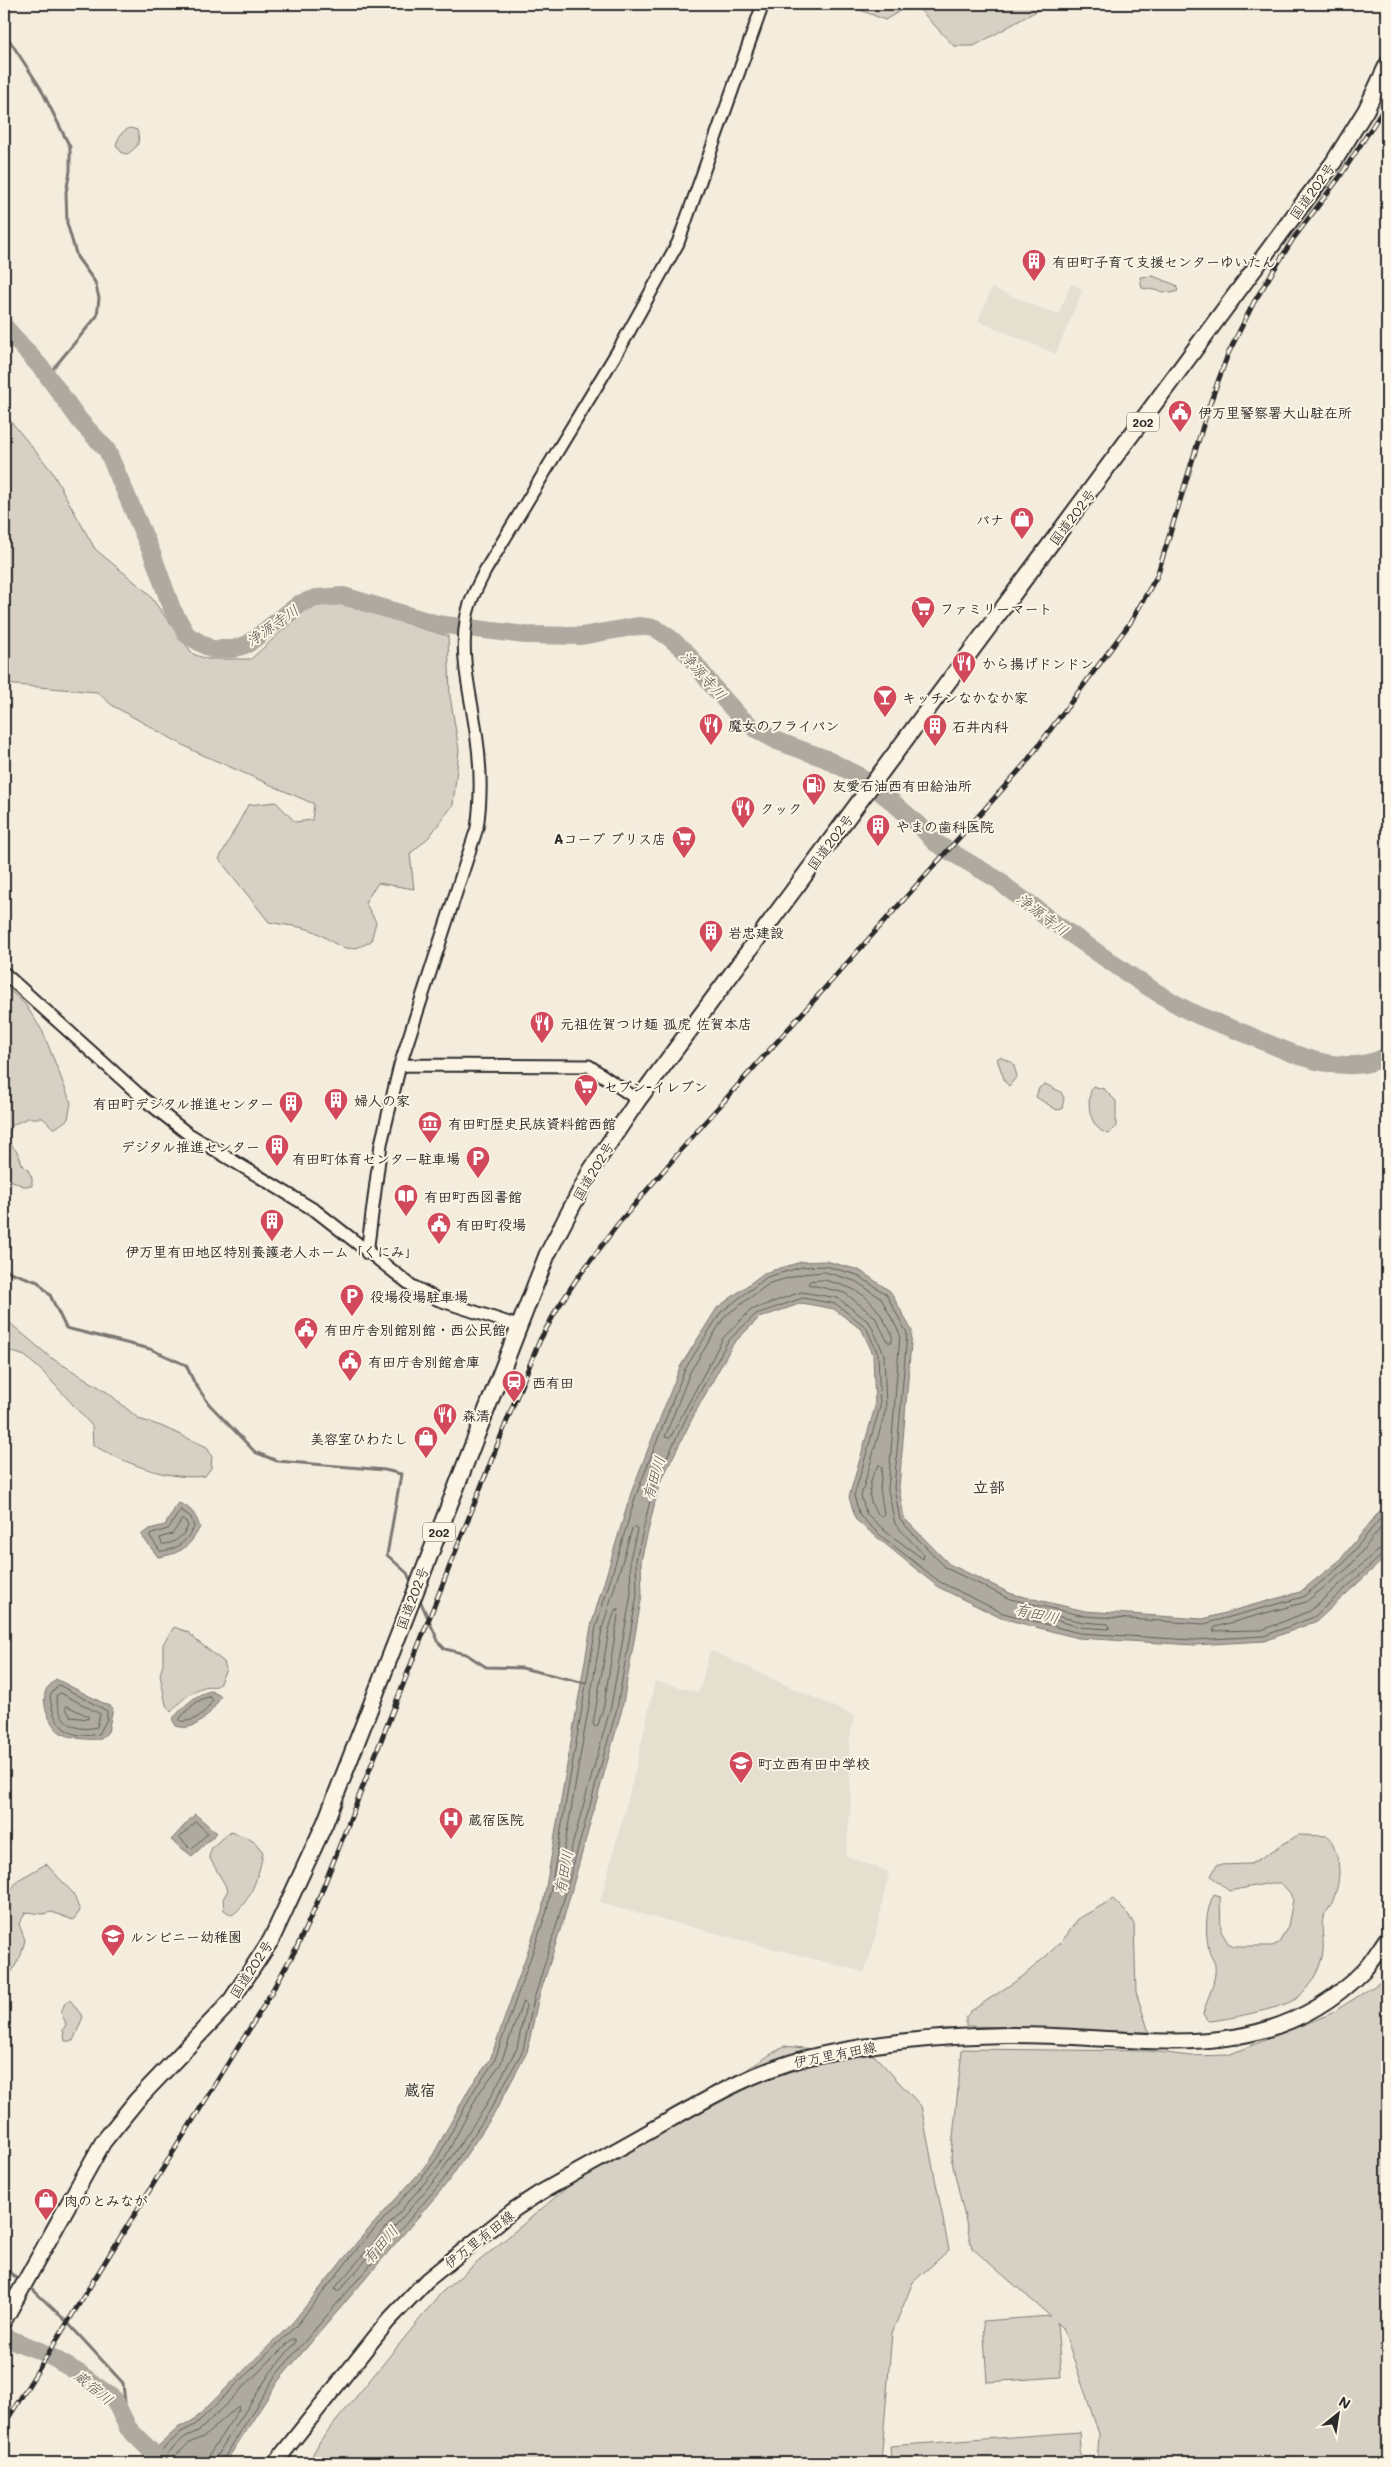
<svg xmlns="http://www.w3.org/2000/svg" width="1391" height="2467" font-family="Mali,'Klee One',sans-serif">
  <rect width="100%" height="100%" fill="#f4edde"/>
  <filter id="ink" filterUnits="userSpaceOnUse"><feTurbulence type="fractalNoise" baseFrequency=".02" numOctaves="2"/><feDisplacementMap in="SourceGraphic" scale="10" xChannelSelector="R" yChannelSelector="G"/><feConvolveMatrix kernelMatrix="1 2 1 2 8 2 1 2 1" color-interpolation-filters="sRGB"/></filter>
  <g filter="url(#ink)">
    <path fill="#e5dfd0" d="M1071,284L1083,289L1056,354L978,321L992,288L1058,315Z
      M710,1650L854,1716L849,1743L851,1801L846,1856L889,1872L873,1947L864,1972L606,1905L600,1902L635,1772L655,1681L699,1692Z"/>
    <path fill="#d6d1c4" stroke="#807e78" d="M846,4H1049L974,46H954L919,9L908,6L885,20Z
      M131,128L137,130C141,143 138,147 127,154L122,153L116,145C119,136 122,130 131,128Z
      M1153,276L1176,285L1178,291L1171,293L1142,288L1140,277Z
      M4,413L51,470L95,549L147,592L193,654L207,659H251L315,601L368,607L416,627L448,636L450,696L459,750L453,805L429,837L410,854L414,889L378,883L365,902L376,922L371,941C343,959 335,940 311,930C299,926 282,925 269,922L219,859L248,805L276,802L295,822L312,820L314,804L194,751L113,706L97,692L4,684Z
      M4,985L25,1004L43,1032L71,1103L68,1119L54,1129L43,1118H28L12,1125L7,1140L18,1153L22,1164L28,1170L32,1178V1186H23L4,1177Z
      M1000,1057L1013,1063L1017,1076L1009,1086L1005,1082L997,1059Z
      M1045,1084L1061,1092L1064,1098L1062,1109L1057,1110L1036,1097L1039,1088Z
      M1093,1086L1104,1089L1116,1101V1127L1109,1134C1089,1130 1085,1101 1093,1086Z
      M4,1318L50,1357L107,1392L139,1419L161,1426L207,1447L212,1457L211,1468L205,1476C168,1481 125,1463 93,1445L92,1426L67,1398L44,1373L25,1356L4,1349Z
      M174,1627L188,1632L197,1641L224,1662L226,1669L219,1685C214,1688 210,1685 204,1687C191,1691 179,1702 171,1712L166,1705L160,1675L163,1664V1644Z
      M231,1831L253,1840L263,1852C260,1873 250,1904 232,1915L224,1910L223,1899L228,1890L209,1857L212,1847Z
      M1298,1835L1328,1836C1342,1858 1342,1881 1331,1905C1328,1910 1325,1914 1323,1918C1320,1931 1327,1947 1320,1964C1316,1977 1305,1993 1293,2001C1284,2007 1221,2021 1208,2021L1203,2014C1207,1999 1217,1980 1215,1965C1214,1960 1210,1956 1209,1951C1205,1931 1205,1912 1214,1894L1220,1896L1221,1931L1228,1943L1234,1946H1272L1279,1943L1288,1926L1293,1900L1290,1893L1281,1883H1271L1229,1891L1211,1876L1217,1865L1251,1864Z
      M46,1864L73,1893L80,1911L73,1920L52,1912L42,1914L26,1912L19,1924L25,1940L21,1955L4,1986V1901L18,1880Z
      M1113,1899L1128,1914L1134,1924L1136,1992L1149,2032L966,2026V2017L971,2011L1022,1977L1045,1957L1063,1940L1078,1919Z
      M1387,1978V2463H1097L1099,2434L1063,2328L1057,2322L1061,2377L987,2382L983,2321L1050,2316L972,2248L951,2157L962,2049L1151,2051L1190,2056L1228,2055L1330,2014Z
      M70,2000L83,2017L73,2041H65L63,2030L66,2024L61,2012L65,2003Z
      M784,2046L874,2055L921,2106L949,2250L913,2282L892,2333L881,2463H308L320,2441L442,2292L588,2170Z
      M1079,2432L1081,2463H891L890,2446Z"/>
    <path fill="#afaaa0" stroke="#7a7771" d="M826,1261L859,1270L890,1291L912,1331L899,1488L904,1518L949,1564L1012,1594L1085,1611L1203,1619L1300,1592L1340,1560L1387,1502V1556L1317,1621L1265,1641L1194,1645L1078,1638L1001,1618L938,1587L856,1520L849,1497L875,1407L873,1354L862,1330L834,1309L802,1303L759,1318L733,1344L695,1413L659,1485L641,1561L642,1595L622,1709L563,1921L538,2000L527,2052L494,2114L448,2182L279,2380L225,2463H140L179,2427L192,2422L293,2322L358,2241L421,2171L433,2155L470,2087L490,2060L542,1910L591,1626L631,1493L680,1367L717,1308L764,1273L801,1262Z
      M178,1503C191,1506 196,1516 200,1527C190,1547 180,1554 158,1557L141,1535L149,1529L165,1525Z
      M56,1679L113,1708L108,1732L101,1739C89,1740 75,1739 63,1734C51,1729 40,1703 46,1690C48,1686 53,1682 56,1679Z
      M211,1691L221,1696C212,1712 197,1733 176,1726L172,1719C184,1707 194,1694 211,1691Z
      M195,1814L217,1833L192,1856L171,1840Z"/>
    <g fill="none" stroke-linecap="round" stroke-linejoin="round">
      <path stroke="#605e5a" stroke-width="1" d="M825,1272L855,1281L881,1298L900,1334L888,1490L895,1524L924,1555L923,1559L885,1531L866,1513L861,1496L886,1409L884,1354L870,1323L838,1298L801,1292L751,1310L723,1338L670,1438L665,1437L690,1372L725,1316L770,1283L803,1274Z
        M824,1280C856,1288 870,1294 886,1324C890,1330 893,1335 892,1342H888L875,1317L845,1293L808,1284L810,1281Z
        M879,1465L882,1467L880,1489L884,1514L882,1517C865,1506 867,1479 879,1465Z
        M181,1510L191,1517L194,1527C187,1541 176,1551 160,1551L149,1535L168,1529Z
        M182,1520L186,1521L188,1526C184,1536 173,1545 162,1544L160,1538L172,1534Z
        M1387,1520L1349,1567L1306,1602L1215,1627L1213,1631L1262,1630L1310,1611L1378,1550L1387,1547
        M635,1527L637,1530L630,1559L631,1594L611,1706L564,1875L562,1876L560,1874L602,1629L632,1529Z
        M619,1609L604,1705L598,1725L595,1727L593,1724L609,1630L615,1610Z
        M1056,1616L1083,1622L1108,1624L1110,1627L1108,1629L1080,1627L1055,1620L1053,1618Z
        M59,1685L107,1711V1719L99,1734C68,1740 53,1726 50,1696Z
        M61,1693L100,1714L97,1727C72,1733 58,1720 56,1696Z
        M210,1697L213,1700C206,1712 195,1723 180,1721V1718C189,1709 197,1698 210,1697Z
        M67,1706L88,1716V1719L71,1717L66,1709Z
        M196,1822L208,1833L191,1849L180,1838Z
        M523,2002L526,2005L517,2048L484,2109L439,2175L339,2291H336L335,2288L443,2161L479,2093L500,2065Z
        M148,2463L181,2432L195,2425L297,2325L361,2244L425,2174L438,2157L474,2090L494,2062L547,1911L596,1627L636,1495L685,1369L721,1312L767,1277L802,1267L826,1266L857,1275L886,1294L907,1333L894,1488L900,1520L946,1568L1010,1599L1085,1616L1204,1624L1303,1597L1344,1563L1387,1510
        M157,2463L185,2437L200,2430L292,2339H295V2343L270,2373L217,2455L215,2463
        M168,2463L189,2443L205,2436L238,2406L239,2409L210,2453L208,2463
        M221,2463L275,2376L444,2179L489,2112L523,2050L534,1999L558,1920L617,1708L637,1595L636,1560L654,1484L690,1410L728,1341L756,1314L803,1298L836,1304L866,1327L878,1354L880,1407L854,1496L860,1516L881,1536L940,1582L1003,1613L1079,1633L1193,1640L1264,1636L1314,1617L1382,1555L1387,1553"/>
      <path stroke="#7a7771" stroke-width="3" d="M4,32L40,87L70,147V171L66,192L67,223L77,257L95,282L99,298L97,316L47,376
        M4,1270L38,1282L50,1295L66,1328L150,1349L186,1365L194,1382L209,1404L255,1452L277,1461L385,1470L401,1474L387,1555L407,1573L412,1584
        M419,1598L439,1643L445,1649L466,1654L486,1667L522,1668L585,1683
        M4,2269L22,2281
        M29,2286L66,2321L123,2383L127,2423L157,2450"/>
      <path stroke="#afaaa0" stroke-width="18" d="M4,326L44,371L80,421L107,450L153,556L172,609L187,635L211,649H233L248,644L299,604L316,598L343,596L437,624L525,635L581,636L638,626L655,628L670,638L687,653L714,688L740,717L754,728L777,741L824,758L857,775L888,798L922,828L934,842L1000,881C1013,896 1034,903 1047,918C1094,949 1137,983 1187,1010C1208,1021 1231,1027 1253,1037C1293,1054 1344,1079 1387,1056
        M4,2337L43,2352L79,2373L114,2399L128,2428L163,2463"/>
      <defs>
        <path id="tertiary" d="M4,973L145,1100L187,1133L316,1211L412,1286L439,1300L518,1326
          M400,1065L589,1066L638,1100
          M367,1253L381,1144L400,1065L477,828C482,795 481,765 476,732C471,695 460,659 466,621C468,604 477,587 485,571L622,344L678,243L763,4"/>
        <path id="secondary" d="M275,2463L388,2321L427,2280L515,2209L538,2194C578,2171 619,2149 659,2126C710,2097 761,2067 819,2055C880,2042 945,2036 1007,2035C1133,2033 1262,2074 1363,1971C1372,1962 1379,1949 1387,1938"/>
        <path id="trunk" d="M4,2320L103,2142L137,2100L230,2002L271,1940L325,1823L547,1255L591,1170L638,1100L1333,163L1366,110L1387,65"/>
      </defs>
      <use href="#tertiary" stroke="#2b2b2b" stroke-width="15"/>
      <use href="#secondary" stroke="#2b2b2b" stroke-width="18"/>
      <use href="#trunk" stroke="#2b2b2b" stroke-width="19"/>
      <use href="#tertiary" stroke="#fcf5e5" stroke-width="11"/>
      <use href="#secondary" stroke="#fcf5e5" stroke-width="14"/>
      <use href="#trunk" stroke="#fcf5e5" stroke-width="15"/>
      <defs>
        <path id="rail" d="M4,2425L263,2007L297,1947L317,1903L514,1403L540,1340L557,1309L576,1280L618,1224L699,1129L1024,765L1130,623L1157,576L1209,406L1228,354L1254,302L1293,239L1339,178L1387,104"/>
      </defs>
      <use href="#rail" stroke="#2b2b2b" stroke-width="5"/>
      <use href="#rail" stroke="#fcf5e5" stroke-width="3" stroke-dasharray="9" stroke-linecap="butt"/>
    </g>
  </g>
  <defs>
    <symbol id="building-pin" viewBox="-11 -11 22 30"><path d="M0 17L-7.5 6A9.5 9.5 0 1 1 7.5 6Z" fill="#d1495b" stroke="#fcf5e5"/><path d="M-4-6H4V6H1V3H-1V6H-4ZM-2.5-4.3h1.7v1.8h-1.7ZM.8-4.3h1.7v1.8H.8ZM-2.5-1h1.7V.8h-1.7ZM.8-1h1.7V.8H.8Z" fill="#fff"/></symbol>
    <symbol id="civic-pin" viewBox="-11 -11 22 30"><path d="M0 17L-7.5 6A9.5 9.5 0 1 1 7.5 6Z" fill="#d1495b" stroke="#fcf5e5"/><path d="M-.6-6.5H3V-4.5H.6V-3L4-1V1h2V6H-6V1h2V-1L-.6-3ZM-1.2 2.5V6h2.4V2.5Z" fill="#fff"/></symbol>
    <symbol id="shop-pin" viewBox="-11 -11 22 30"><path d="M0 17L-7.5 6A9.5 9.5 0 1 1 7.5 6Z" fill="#d1495b" stroke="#fcf5e5"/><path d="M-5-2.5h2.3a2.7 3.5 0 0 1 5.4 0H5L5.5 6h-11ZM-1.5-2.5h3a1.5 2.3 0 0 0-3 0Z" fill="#fff"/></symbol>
    <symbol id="supermarket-pin" viewBox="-11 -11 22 30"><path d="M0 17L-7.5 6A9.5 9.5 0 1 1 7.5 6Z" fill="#d1495b" stroke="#fcf5e5"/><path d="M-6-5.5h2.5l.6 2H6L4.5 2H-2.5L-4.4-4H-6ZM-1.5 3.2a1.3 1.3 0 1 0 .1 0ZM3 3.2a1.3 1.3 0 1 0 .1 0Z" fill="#fff"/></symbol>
    <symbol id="restaurant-pin" viewBox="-11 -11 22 30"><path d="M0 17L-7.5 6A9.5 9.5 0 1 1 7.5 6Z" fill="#d1495b" stroke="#fcf5e5"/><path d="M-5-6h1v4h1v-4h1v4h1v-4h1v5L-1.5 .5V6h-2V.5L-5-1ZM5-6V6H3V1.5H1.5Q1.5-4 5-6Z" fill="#fff"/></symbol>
    <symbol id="bar-pin" viewBox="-11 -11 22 30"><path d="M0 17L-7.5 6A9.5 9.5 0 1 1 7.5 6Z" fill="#d1495b" stroke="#fcf5e5"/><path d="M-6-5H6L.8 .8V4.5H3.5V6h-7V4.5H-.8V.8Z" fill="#fff"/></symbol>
    <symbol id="fuel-pin" viewBox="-11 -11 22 30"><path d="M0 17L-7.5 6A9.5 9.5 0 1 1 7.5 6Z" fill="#d1495b" stroke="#fcf5e5"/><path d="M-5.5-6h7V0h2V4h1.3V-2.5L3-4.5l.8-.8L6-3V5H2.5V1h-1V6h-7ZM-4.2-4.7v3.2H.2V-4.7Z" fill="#fff"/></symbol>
    <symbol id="museum-pin" viewBox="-11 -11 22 30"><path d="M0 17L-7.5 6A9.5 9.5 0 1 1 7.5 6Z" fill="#d1495b" stroke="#fcf5e5"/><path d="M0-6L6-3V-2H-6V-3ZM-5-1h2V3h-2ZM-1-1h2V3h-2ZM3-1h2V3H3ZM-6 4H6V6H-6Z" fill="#fff"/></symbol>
    <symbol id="parking-pin" viewBox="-11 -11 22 30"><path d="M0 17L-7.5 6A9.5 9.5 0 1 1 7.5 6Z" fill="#d1495b" stroke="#fcf5e5"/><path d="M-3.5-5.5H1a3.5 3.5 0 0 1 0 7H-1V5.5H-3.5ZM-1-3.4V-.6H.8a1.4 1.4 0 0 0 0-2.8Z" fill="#fff"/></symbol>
    <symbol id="library-pin" viewBox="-11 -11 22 30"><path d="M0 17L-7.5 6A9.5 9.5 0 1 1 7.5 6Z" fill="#d1495b" stroke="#fcf5e5"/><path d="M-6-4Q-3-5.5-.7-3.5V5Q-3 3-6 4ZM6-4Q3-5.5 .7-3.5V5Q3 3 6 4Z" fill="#fff"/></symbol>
    <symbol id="station-pin" viewBox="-11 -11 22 30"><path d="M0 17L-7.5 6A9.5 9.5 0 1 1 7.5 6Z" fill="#d1495b" stroke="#fcf5e5"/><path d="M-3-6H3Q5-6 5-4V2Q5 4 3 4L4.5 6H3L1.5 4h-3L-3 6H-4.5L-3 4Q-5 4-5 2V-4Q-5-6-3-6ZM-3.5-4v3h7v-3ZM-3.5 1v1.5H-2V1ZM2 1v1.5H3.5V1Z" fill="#fff"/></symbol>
    <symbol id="school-pin" viewBox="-11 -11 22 30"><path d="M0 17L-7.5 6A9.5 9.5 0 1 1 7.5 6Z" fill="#d1495b" stroke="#fcf5e5"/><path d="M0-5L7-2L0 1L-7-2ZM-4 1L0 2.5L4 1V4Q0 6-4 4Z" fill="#fff"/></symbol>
    <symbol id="hospital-pin" viewBox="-11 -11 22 30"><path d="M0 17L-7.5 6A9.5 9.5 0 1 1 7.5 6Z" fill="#d1495b" stroke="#fcf5e5"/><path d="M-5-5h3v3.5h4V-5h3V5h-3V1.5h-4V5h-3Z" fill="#fff"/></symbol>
  </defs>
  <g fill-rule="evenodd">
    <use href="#building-pin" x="1020" y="247" width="28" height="38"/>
    <use href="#civic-pin" x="1166" y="398" width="28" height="38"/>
    <use href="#shop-pin" x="1008" y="505" width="28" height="38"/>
    <use href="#supermarket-pin" x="909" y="594" width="28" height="38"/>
    <use href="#restaurant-pin" x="950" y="649" width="28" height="38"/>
    <use href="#bar-pin" x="871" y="683" width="28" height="38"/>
    <use href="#restaurant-pin" x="697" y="711" width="28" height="38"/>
    <use href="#building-pin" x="921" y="712" width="28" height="38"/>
    <use href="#fuel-pin" x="800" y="771" width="28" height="38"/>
    <use href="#restaurant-pin" x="729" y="794" width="28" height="38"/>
    <use href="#building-pin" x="864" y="812" width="28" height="38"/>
    <use href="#supermarket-pin" x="670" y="824" width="28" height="38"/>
    <use href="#building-pin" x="697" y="918" width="28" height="38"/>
    <use href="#restaurant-pin" x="528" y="1009" width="28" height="38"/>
    <use href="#supermarket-pin" x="572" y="1072" width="28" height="38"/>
    <use href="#building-pin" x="322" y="1086" width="28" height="38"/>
    <use href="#building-pin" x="277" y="1089" width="28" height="38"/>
    <use href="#museum-pin" x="416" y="1109" width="28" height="38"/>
    <use href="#building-pin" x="263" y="1132" width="28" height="38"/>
    <use href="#parking-pin" x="464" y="1144" width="28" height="38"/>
    <use href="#library-pin" x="392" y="1182" width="28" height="38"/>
    <use href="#building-pin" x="258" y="1207" width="28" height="38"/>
    <use href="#civic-pin" x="425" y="1210" width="28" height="38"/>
    <use href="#parking-pin" x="338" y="1282" width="28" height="38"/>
    <use href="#civic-pin" x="292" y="1315" width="28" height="38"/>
    <use href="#civic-pin" x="336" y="1347" width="28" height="38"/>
    <use href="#station-pin" x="500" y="1368" width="28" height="38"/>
    <use href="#restaurant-pin" x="431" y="1401" width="28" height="38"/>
    <use href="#shop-pin" x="412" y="1424" width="28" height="38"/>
    <use href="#school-pin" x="727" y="1749" width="28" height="38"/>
    <use href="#hospital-pin" x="437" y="1805" width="28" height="38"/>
    <use href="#school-pin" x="99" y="1922" width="28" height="38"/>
    <use href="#shop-pin" x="32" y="2186" width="28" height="38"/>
  </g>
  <g text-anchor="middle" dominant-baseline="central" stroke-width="4" stroke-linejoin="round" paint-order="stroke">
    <g fill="#fcf5e5" stroke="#6a6863" stroke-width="1">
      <rect x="1127" y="412.5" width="32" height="19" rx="4"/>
      <rect x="423" y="1522.5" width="32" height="19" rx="4"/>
    </g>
    <g font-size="12" font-weight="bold" fill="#2b2b2b">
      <text x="1143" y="422">202</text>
      <text x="439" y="1532">202</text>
    </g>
    <g font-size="14" fill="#2b2b2b" stroke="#fcf5e5">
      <text transform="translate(1312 191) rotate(-54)">国道202号</text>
      <text transform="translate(1072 517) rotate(-53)">国道202号</text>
      <text transform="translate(830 842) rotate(-53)">国道202号</text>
      <text transform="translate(593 1171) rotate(-59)">国道202号</text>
      <text transform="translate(412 1598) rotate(-69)">国道202号</text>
      <text transform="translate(251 1969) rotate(-57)">国道202号</text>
      <text transform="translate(835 2054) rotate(-11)">伊万里有田線</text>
      <text transform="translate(479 2239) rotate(-38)">伊万里有田線</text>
    </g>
    <g font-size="14" font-weight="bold" fill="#2b2b2b" stroke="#fcf5e5" text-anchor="start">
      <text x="1052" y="261">有田町子育て支援センターゆいたん</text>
      <text x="1198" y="412">伊万里警察署大山駐在所</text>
      <text x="1004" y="519" text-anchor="end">パナ</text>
      <text x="940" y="608">ファミリーマート</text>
      <text x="982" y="663">から揚げドンドン</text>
      <text x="902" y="697">キッチンなかなか家</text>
      <text x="728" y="725">魔女のフライパン</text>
      <text x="952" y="726">石井内科</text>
      <text x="832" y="785">友愛石油西有田給油所</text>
      <text x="760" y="808">クック</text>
      <text x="896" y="826">やまの歯科医院</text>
      <text x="666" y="838" text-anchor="end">Aコープ ブリス店</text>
      <text x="728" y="932">岩忠建設</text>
      <text x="560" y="1023">元祖佐賀つけ麺 孤虎 佐賀本店</text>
      <text x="604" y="1086">セブン-イレブン</text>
      <text x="354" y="1100">婦人の家</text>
      <text x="274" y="1103" text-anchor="end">有田町デジタル推進センター</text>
      <text x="448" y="1123">有田町歴史民族資料館西館</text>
      <text x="260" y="1146" text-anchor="end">デジタル推進センター</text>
      <text x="460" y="1158" text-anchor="end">有田町体育センター駐車場</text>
      <text x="424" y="1196">有田町西図書館</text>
      <text x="456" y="1224">有田町役場</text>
      <text x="272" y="1251" text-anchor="middle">伊万里有田地区特別養護老人ホーム「くにみ」</text>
      <text x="370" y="1296">役場役場駐車場</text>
      <text x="324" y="1329">有田庁舎別館別館・西公民館</text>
      <text x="368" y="1361">有田庁舎別館倉庫</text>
      <text x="532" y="1382">西有田</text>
      <text x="462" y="1415">森清</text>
      <text x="408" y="1438" text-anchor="end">美容室ひわたし</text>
      <text x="758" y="1763">町立西有田中学校</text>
      <text x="468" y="1819">蔵宿医院</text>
      <text x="130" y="1936">ルンビニー幼稚園</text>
      <text x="64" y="2200">肉のとみなが</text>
    </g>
    <g font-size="15" font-style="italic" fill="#595754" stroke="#fcf5e5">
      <text transform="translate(272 625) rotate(-35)">浄源寺川</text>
      <text transform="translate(704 675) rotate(48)">浄源寺川</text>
      <text transform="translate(1043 914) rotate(37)">浄源寺川</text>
      <text transform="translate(653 1478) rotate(-73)">有田川</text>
      <text transform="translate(1037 1613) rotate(13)">有田川</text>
      <text transform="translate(563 1872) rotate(-79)">有田川</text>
      <text transform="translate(380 2244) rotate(-49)">有田川</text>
      <text transform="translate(94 2387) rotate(39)">蔵宿川</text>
    </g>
    <g font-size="16" font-weight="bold" fill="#2b2b2b" stroke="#fcf5e5">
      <text x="989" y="1486">立部</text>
      <text x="420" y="2089">蔵宿</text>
    </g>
  </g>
  <rect width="1391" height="2467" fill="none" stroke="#fcf5e5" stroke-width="20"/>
  <rect x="10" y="10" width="1371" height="2447" fill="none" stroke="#2b2b2b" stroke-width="2" filter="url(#ink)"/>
  <g transform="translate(1338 2414) rotate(30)" stroke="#fcf5e5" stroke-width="4" paint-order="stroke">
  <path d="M0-4L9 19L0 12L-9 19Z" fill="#2b2b2b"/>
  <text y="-8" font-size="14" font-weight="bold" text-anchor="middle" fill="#2b2b2b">N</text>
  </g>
</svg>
